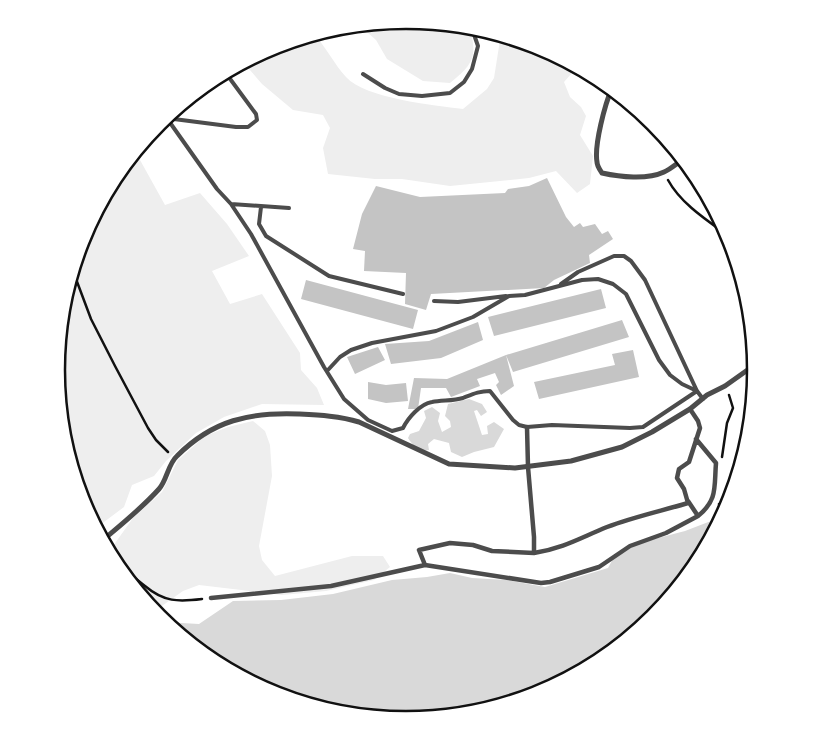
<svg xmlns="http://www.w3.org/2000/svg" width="813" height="740" font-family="'DM Sans',sans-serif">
  <rect width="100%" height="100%" fill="#fff"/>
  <path fill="#eee" d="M406,20L469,26C478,56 474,64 450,83L423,81L387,59L376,40L359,25Z
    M314,34C326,47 334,64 346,77C366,99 434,105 463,109L487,89L494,78L500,40L497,34L541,47L572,64V73L564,82L570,97L581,107L586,116L580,135L593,156L590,184L577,193L556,171L529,178L450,186L402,179H375L328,174L323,148L330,128L323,115L293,110L262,84L243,62L273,47Z
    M135,151L165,205L200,193L227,224L249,256L212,271L230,304L262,294L300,353L301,370L317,388L324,405L262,404L224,417L196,433L166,461L154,476L132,485L124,507L96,528L83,504L63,438L57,370L63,301L83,236L116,175Z
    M253,421L265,431L270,445L272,476L259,546L262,560L275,576L352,556H383L390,567L374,580L326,591L282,595L199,585L183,591L159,608L152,609L115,564L108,550L113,546L133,518L162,492L178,460L205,436L228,427Z"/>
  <path fill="#d9d9d9" d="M469,399L482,404L487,412L481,416L477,410L474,411L482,435L488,434L487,426L494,422L504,429L494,447L474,452L462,457L451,452L449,443L434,439L428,444L429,450C419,452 413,446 408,438L410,434L419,431L426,418L424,411L432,407L440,413L438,421L442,432L451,427L450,421L445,416L448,404Z
    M721,520L697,565L654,618L601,661L540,693L474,713L406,720L338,713L272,693L212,661L164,622L199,624L233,601L281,600L333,594L392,580L427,577L450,573L472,578L507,580L545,587L608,568L614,557L639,543L685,531L711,521Z"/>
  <path fill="#c4c4c4" d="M547,178L566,217L574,227L580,223L583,227L595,224L602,234L608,231L613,239L589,255L590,263L554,280L544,288L431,294L426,310L405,304L406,273L364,271L365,251L353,249L362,214L376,186L420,197L505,193L508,189L529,186Z
    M306,280L418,310L413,329L301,299Z
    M601,289L606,308L494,336L488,317Z
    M622,320L629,337L513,372L506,355Z
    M478,322L483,340L441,358L391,364L385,344L429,341Z
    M378,347L385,360L355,374L347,357Z
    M633,350L639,377L539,399L534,382L615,365L612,354Z
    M506,355L514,386L501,395L496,385L499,382L495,373L477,379L480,386L451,397L446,388H421L418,409H408L414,378L447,379Z
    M368,382L386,385L406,383L408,401L386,403L368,399Z"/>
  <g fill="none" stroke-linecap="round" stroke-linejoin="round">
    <path stroke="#111" stroke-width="2.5" d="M668,180C681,204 708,221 730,237
      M73,271L91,319L115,366L148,428L156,440L168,452
      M722,457L727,423L733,408L729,395
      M719,504L725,513
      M118,568C129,572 136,579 145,586C164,602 178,602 202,599"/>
    <path stroke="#4c4c4c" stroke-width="4" d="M363,74L385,88L399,94L422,96L450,93L464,82L472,69L478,46L471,26
      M166,117L217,189L231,204L251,234L324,367L344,399L368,420L392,431L403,428C408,418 420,404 432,402C442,400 453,401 463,398C473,394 479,391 490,391L513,420L519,425L527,427L552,425L630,428L643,427L697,391L682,384L670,375L659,360L626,294L613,284L598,279L582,280L525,295L509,296L473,317L436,331L372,343L351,350L340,357L327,371
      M166,118L236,127H248L257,120L256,114L225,72
      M231,204L289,208
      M261,207L259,224L266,236L329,276L403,294
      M561,284L578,272L614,256H624L631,261L645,280L697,391L703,399
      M434,301L458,302L506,296"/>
    <path stroke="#4c4c4c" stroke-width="4.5" d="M527,427L528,467L534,537V553C564,548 580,538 607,527C633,517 661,511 688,503L684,489L677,478L679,469L689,462L700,428L698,421L690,409
      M696,439L716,463C714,487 718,500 698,516
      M425,565L541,583L550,582L599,567L630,546L666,533L698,516L688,501
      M211,598L331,586L425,565L419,550L450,543L473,545L492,551L534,553"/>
    <path stroke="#4c4c4c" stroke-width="5" d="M612,88C605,104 594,145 597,162C597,166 600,170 602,173C620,177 647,180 664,172C671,169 677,163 684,159
      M103,540C122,524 142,508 159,489C167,480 168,464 177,456C213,420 250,412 299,414C319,415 340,416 359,422L449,464L515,468L571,461L622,447L652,432L690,409L707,395L725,386L756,364"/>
  </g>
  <path d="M0 0H813V740H0ZM65 370a341 341 0 1 1 682 0a341 341 0 1 1-682 0Z" fill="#fff" fill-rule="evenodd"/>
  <path fill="none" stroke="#111" stroke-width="2.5" d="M65 370a341 341 0 1 1 682 0a341 341 0 1 1-682 0Z"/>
</svg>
